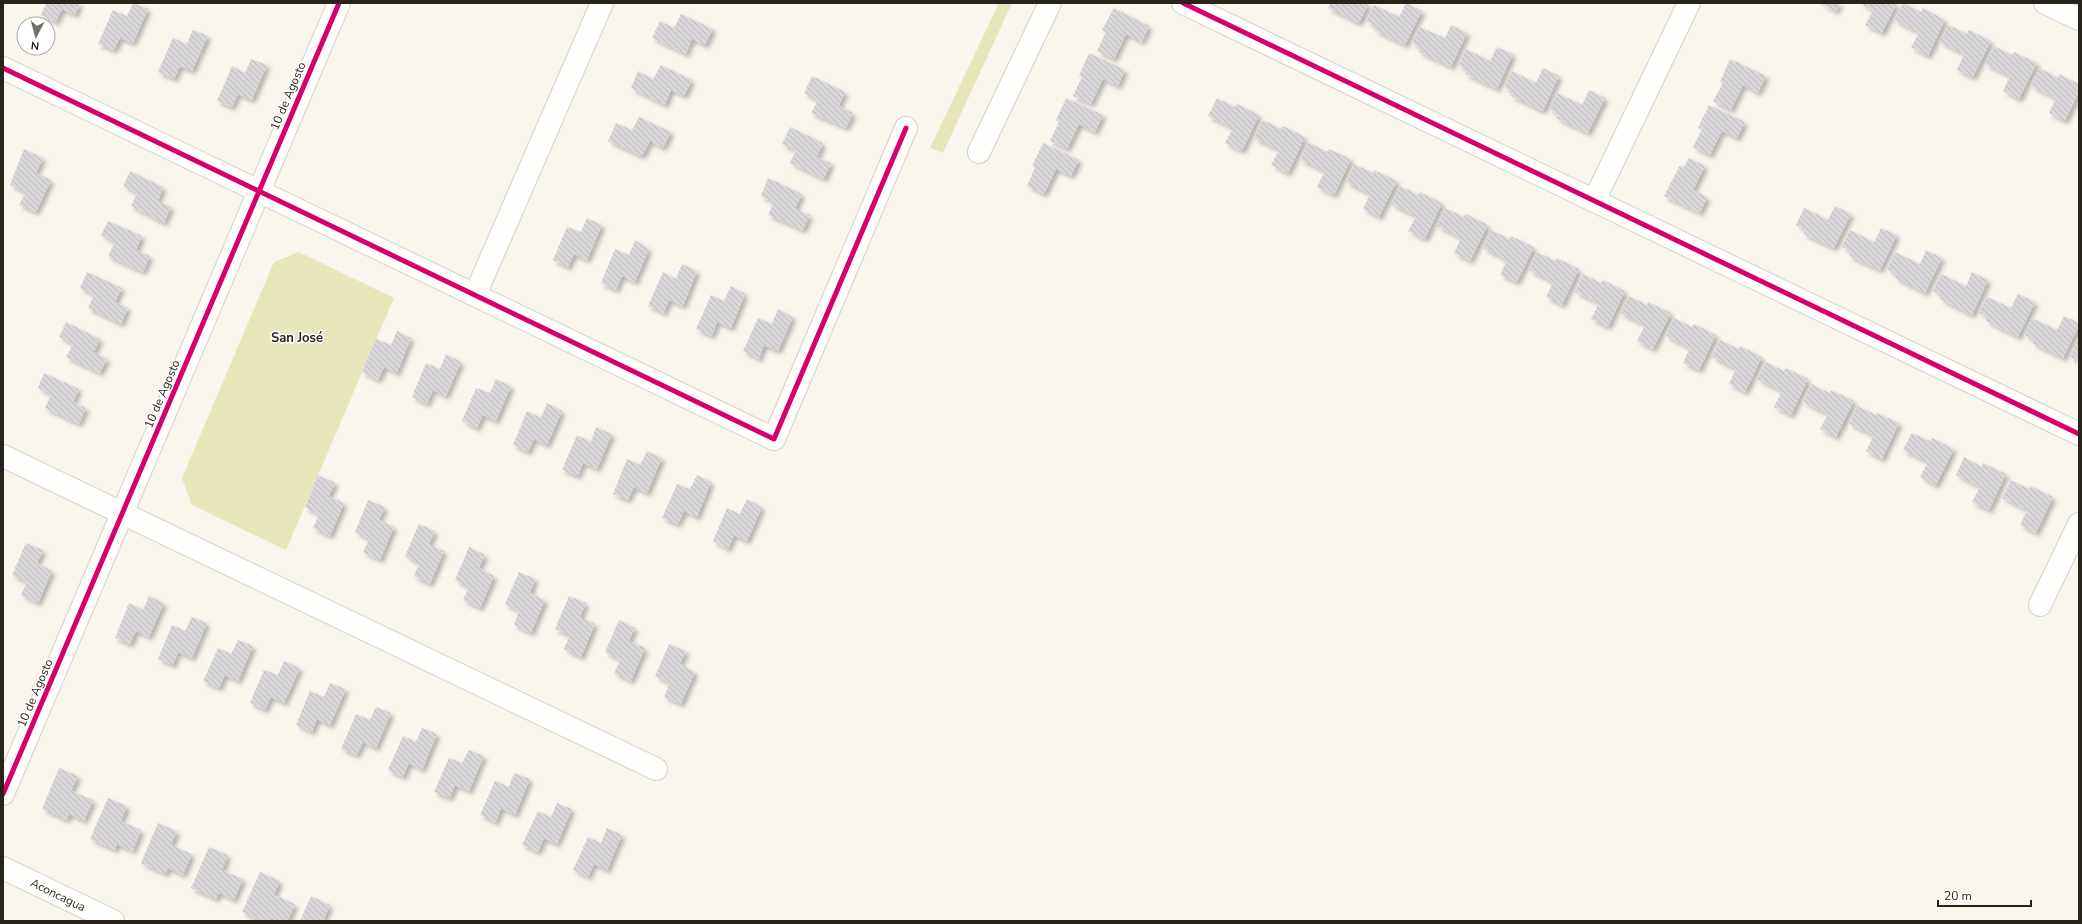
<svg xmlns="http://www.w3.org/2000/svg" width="2082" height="924" font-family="'Nunito Sans',sans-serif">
  <defs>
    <pattern id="building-back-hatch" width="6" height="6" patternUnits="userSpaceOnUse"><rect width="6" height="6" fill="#d9d7d9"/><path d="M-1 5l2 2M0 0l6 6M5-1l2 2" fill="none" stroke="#bab8ba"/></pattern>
    <filter id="shadow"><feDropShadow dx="3.5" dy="3.5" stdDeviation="2" flood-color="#0004"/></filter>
  </defs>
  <rect width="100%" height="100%" fill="#f9f6ee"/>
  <path fill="#e6e6ba" d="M999,3H1012L943,153L930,148Z
    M299,252L394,298L286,550L192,505L182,478L274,262Z"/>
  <path fill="url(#building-back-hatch)" filter="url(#shadow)" d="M46,3H80L75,15L62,9L56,22L41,15Z
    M133,3L148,9L133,43L120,38L114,50L98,44L113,10L127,16Z
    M1328,3H1369L1359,23L1328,8L1330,4Z
    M1406,3L1422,11L1405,45L1374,30L1376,26L1366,21L1374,5L1399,17Z
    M1819,3H1840L1836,11Z
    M1859,3H1897L1882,33L1865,25L1873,10Z
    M1903,3L1921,12L1923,8L1945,20L1928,56L1911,47L1919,32L1894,20Z
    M1114,8L1149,26L1142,42L1126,34L1114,59L1097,51L1106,32L1102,30Z
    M681,14L713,29L705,45L692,39L686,54L652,38L660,21L674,28Z
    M1451,25L1467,33L1451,67L1419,52L1421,48L1412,43L1420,27L1445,38Z
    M1948,25L1967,34L1969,30L1991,41L1973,77L1957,70L1964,54L1940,42Z
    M193,30L208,36L192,71L180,66L174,79L158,72L173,38L187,44Z
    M1994,46L2012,55L2014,52L2037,63L2019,99L2003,91L2010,76L1985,64Z
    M1497,47L1513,54L1497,89L1465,74L1467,70L1458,65L1466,49L1490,61Z
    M1089,53L1125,70L1118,86L1103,79L1091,104L1073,96L1082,77L1079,76Z
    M251,59L267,65L252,100L238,94L232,107L217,101L232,66L245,73Z
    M1730,59L1766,76L1758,93L1743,85L1731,110L1713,101L1723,83L1720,82Z
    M661,65L692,80L684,96L671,90L665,105L631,88L638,71L653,79Z
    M1543,68L1559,76L1543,111L1511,96L1513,92L1504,87L1512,71L1536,83Z
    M2040,68L2058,78L2059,74L2079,84V92L2065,121L2049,113L2056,98L2031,86Z
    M812,76L845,92L839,106L853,113L846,128L811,113L818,100L804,93Z
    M1589,90L1605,98L1588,133L1556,118L1559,114L1549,109L1557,93L1582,105Z
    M1066,98L1103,115L1095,132L1079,124L1067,149L1050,141L1059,122L1056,120Z
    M1217,98L1235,107L1237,104L1259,115L1242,151L1225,143L1233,128L1208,116Z
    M1709,105L1745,122L1737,138L1722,131L1710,155L1693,147L1702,129L1698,128Z
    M639,117L671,132L663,148L650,141L642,156L608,141L616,123L632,130Z
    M1263,120L1281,129L1283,126L1305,137L1288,173L1271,165L1279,150L1254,138Z
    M790,127L823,143L817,157L831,163L824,179L790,163L796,150L782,144Z
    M1308,142L1327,152L1329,149L1351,159L1334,195L1317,187L1325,171L1300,160Z
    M1043,143L1079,160L1071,176L1056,169L1044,194L1027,186L1035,167L1032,166Z
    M24,149L43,158L36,173L51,180L36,212L19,205L26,192L10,185Z
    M1689,158L1705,166L1693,190L1707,197L1700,213L1664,196L1680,165L1684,167Z
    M1354,164L1373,173L1374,170L1397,181L1379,217L1363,209L1370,194L1346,182Z
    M130,171L163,187L158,201L171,207L164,223L131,206L137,193L123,186Z
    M768,178L802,194L795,209L810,215L803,230L768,215L774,202L761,196Z
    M1400,186L1418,195L1420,192L1442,203L1425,239L1408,231L1416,216L1391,204Z
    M1835,206L1851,214L1834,248L1803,234L1805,229L1796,225L1804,208L1828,220Z
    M1445,208L1464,217L1466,214L1488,225L1470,261L1454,253L1461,238L1437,226Z
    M587,218L602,225L587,260L574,254L568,267L553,260L567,227L581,232Z
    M108,221L142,236L136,250L150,256L143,272L108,256L115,242L101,235Z
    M1881,228L1897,235L1880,270L1849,256L1851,251L1842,247L1850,230L1874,242Z
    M1491,230L1510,239L1511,236L1534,247L1517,282L1500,275L1507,260L1483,248Z
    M635,240L649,249L635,282L622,276L616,290L601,283L615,249L629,255Z
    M1926,250L1942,258L1925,293L1895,278L1896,274L1887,269L1895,252L1920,264Z
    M1537,252L1555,261L1557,258L1579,269L1562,305L1546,297L1553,282L1529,270Z
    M682,264L697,271L683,306L669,300L664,313L648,306L663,272L676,279Z
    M87,272L122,288L115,302L128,308L121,324L88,308L94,295L80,288Z
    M1972,272L1988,280L1972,315L1940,299L1942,295L1933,291L1941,274L1966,286Z
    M1583,274L1601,283L1603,280L1625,291L1608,327L1591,319L1599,303L1575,292Z
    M731,286L745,294L731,328L717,322L712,336L696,329L711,295L724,301Z
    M2018,294L2035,302L2018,337L1986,321L1988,317L1979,313L1987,297L2011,308Z
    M1629,296L1647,305L1648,302L1671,313L1653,349L1637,341L1645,325L1620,313Z
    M778,309L793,317L778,351L764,345L759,359L743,351L758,318L772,324Z
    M2064,316L2079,323V326L2063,358L2032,343L2034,339L2024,335L2032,318L2057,330Z
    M1674,318L1692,327L1694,324L1716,335L1699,370L1683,363L1690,348L1666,336Z
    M66,322L100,339L94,352L107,359L100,373L66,357L73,344L59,337Z
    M397,331L411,338L397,373L384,367L378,380L362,372L376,339L391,345Z
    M2079,338V361L2070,357Z
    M1720,340L1739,349L1740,346L1762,357L1745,392L1729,384L1736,369L1712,357Z
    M446,354L461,362L446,396L433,390L427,404L412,397L426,363L440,369Z
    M1766,362L1784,371L1786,368L1808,379L1791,415L1774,407L1782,391L1757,379Z
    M44,373L79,389L73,402L86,408L79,424L45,408L51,394L38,388Z
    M496,379L511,386L496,421L483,415L477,428L462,421L476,388L490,393Z
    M1811,384L1830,393L1831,390L1854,401L1836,437L1820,429L1828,414L1803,402Z
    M547,403L562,411L547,445L534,439L528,452L513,445L527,411L541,418Z
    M1857,406L1876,415L1877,413L1899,423L1882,459L1866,451L1874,435L1849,424Z
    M596,427L612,434L597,469L583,463L578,476L562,470L577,435L591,442Z
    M1912,433L1930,441L1932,438L1954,449L1936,485L1920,477L1928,462L1903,450Z
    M647,451L662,458L647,493L634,487L628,500L613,494L627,459L640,465Z
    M1964,457L1982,467L1983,463L2006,474L1989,510L1972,502L1980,487L1956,475Z
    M318,475L335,483L329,496L344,503L330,536L313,528L319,515L305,507Z
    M697,475L711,482L697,517L684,511L678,524L662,518L677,484L690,489Z
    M2011,480L2029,489L2031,486L2053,497L2036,533L2020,525L2027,510L2002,498Z
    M747,499L762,507L747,541L734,535L728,549L713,541L727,508L740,514Z
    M368,500L385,507L379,520L394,527L380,560L363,552L369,539L355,532Z
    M419,524L435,531L429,544L444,551L430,584L414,576L419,563L405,556Z
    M26,543L43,550L37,563L52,571L38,603L21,595L27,582L12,575Z
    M469,547L485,555L479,568L494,576L480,608L463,600L469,587L455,580Z
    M519,572L535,579L530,593L545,600L531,633L514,625L519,611L505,604Z
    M149,596L164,603L149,637L136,631L130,644L115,638L129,603L143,610Z
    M569,596L586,603L580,617L595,624L581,657L564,649L570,635L555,629Z
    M192,617L207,623L192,658L178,652L173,665L158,659L172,625L185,631Z
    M619,620L635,628L629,641L645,648L631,681L614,673L620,660L605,652Z
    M238,640L253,646L238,681L225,675L219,688L203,681L218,648L231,654Z
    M669,644L686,651L680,664L695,672L681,704L664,697L670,683L655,676Z
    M284,661L300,668L284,703L271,697L265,710L250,703L264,670L278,675Z
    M330,683L346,689L330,725L317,719L312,732L296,725L310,691L324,697Z
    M376,707L391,713L376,748L363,742L357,755L341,749L356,714L370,720Z
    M422,728L437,734L422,770L409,763L403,777L388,770L403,736L416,742Z
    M469,750L484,756L469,791L455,785L450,798L434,792L449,758L462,763Z
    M59,768L78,776L71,791L93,800L84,821L69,814L67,820L42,809Z
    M514,773L530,779L515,815L501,808L496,822L480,815L495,781L509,787Z
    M108,798L127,806L121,821L141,830L133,851L117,844L115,850L90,839Z
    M557,803L572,809L557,844L544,838L538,852L522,845L538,811L551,817Z
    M158,823L177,831L171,845L192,854L183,875L168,868L166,874L141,863Z
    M607,828L622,835L607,870L594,864L588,877L573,870L588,837L601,843Z
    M209,847L228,855L222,870L243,879L234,900L219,893L216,899L191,888Z
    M260,872L280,881L274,895L295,904L288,921H277L271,918L269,921H263L242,912Z
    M311,896L330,905L324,919L328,921H300Z"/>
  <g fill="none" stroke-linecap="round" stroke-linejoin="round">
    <defs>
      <path id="street" d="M1183,3L2079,434
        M2045,3L2079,19
        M3,68L774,439L906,128
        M979,152L1050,3
        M1594,201L1689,3
        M475,295L602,3
        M3,456L656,769
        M2040,605L2079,524
        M3,794L339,3
        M3,868L113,921"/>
    </defs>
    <use href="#street" stroke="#d4d0c9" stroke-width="24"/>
    <use href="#street" stroke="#fefefc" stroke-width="22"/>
    <defs>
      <path id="cycleway" d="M1183,3L2079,434
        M3,68L774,439L906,128
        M3,794L339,3"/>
    </defs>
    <use href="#cycleway" stroke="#fff" stroke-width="8"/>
    <use href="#cycleway" stroke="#d6006c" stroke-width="5"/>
  </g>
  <g text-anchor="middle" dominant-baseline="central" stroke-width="3" stroke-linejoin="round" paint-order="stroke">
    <g font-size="12" fill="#28241b" stroke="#fff">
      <text transform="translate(288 96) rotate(-67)">10 de Agosto</text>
      <text transform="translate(162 394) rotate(-67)">10 de Agosto</text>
      <text transform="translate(35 693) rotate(-67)">10 de Agosto</text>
      <text transform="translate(58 895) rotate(26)">Aconcagua</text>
    </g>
    <g font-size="13" font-weight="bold" fill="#28241b" stroke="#fff">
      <text x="297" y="338">San José</text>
    </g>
  </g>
  <rect width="2082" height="924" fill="none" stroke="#28241b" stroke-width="8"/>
  <g transform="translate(36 36) rotate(186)"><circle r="19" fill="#ffffff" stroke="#a9a7a4"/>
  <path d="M0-3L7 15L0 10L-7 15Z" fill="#716e65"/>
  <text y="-6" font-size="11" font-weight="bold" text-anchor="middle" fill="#28241b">N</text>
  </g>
  <path d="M1938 900v6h93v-6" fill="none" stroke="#28241b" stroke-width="2"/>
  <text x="1944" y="900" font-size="12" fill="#28241b" stroke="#ffffff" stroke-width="3" paint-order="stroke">20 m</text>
</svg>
